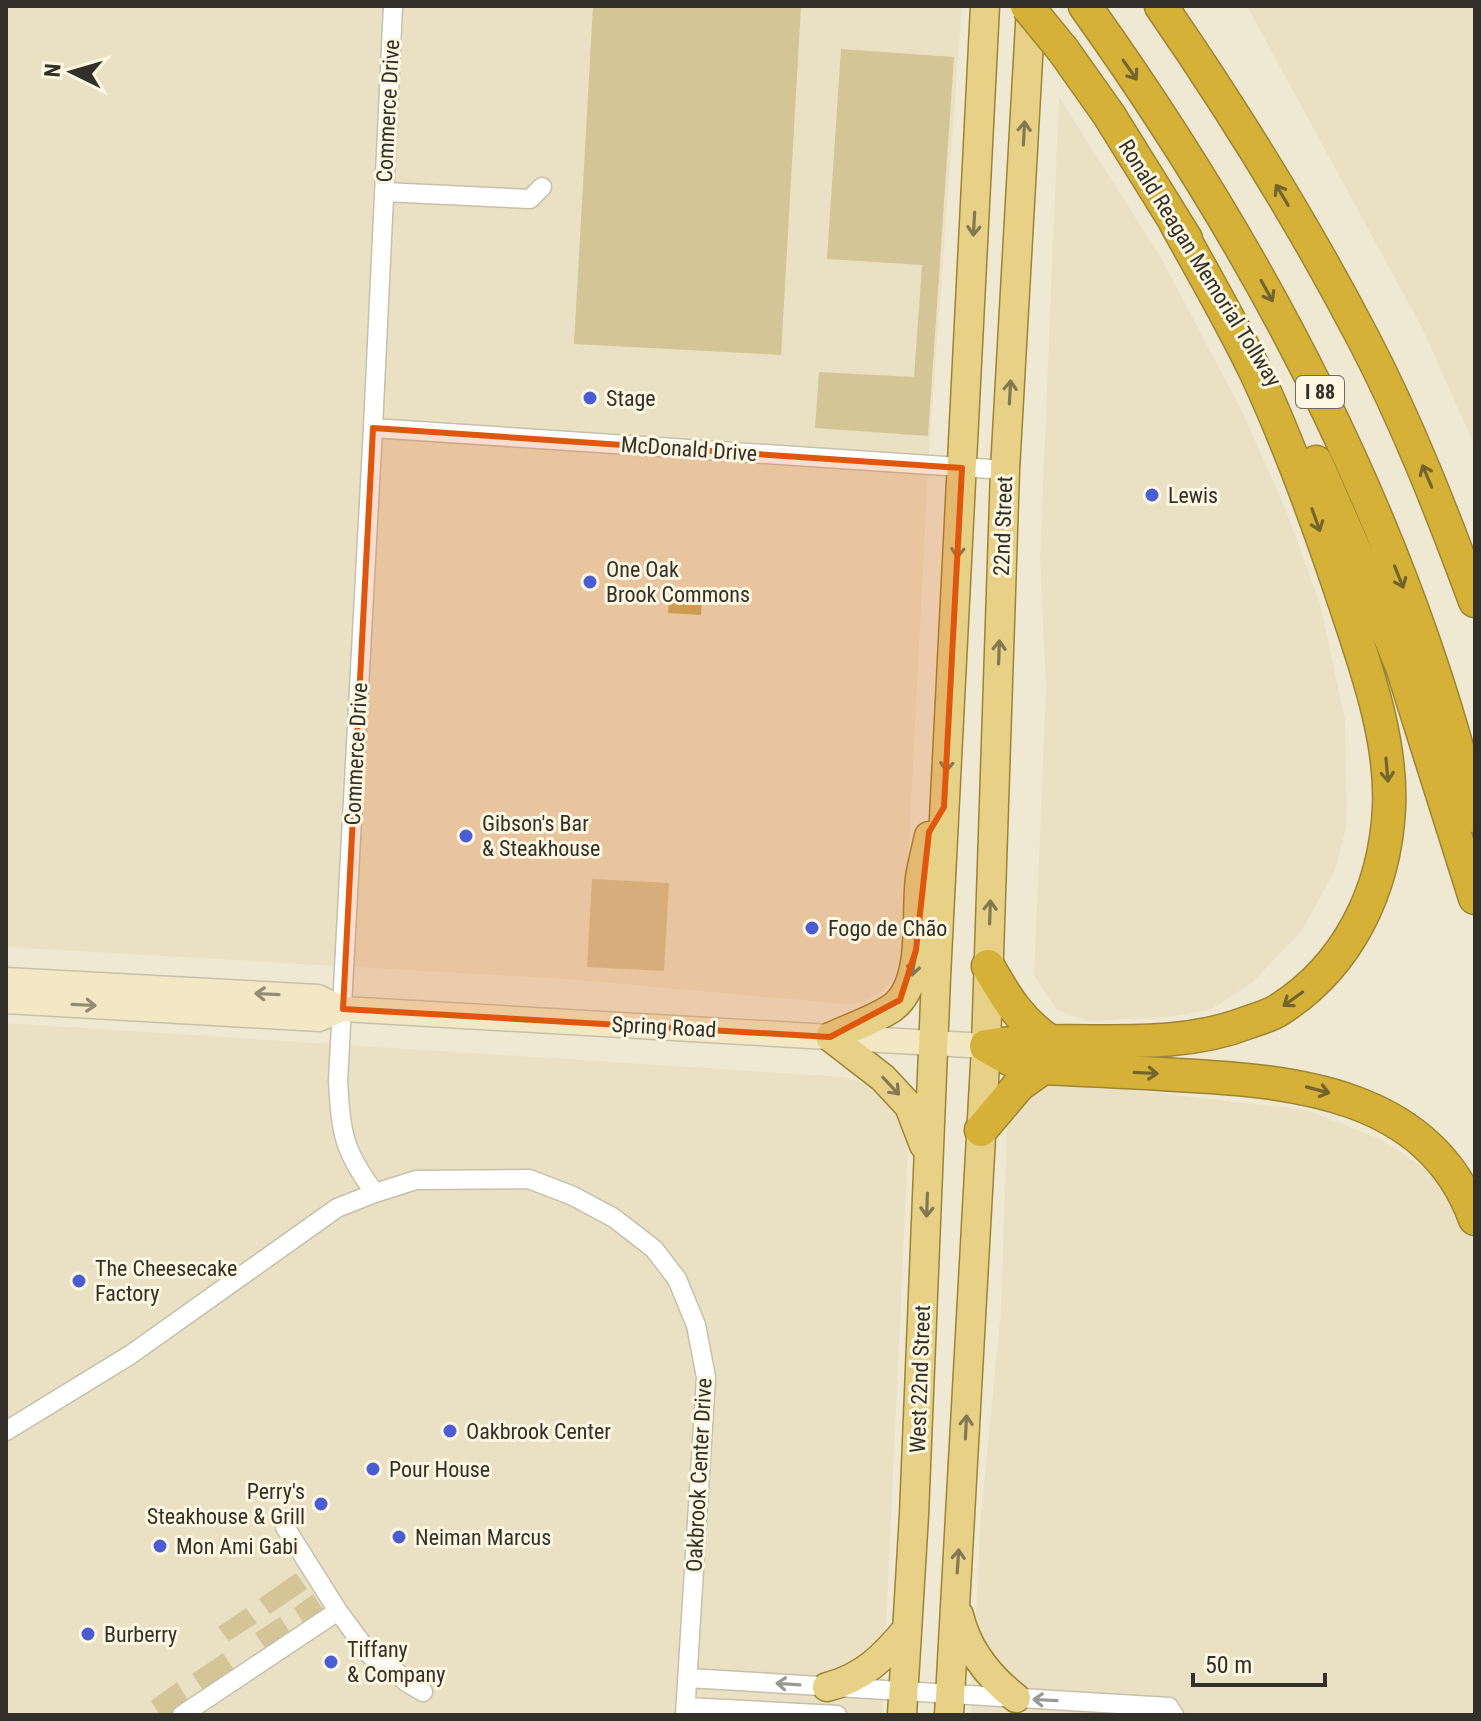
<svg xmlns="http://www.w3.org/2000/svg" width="1481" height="1721" font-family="'Roboto Condensed',sans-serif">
  <rect width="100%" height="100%" fill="#efe9d4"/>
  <path fill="#eae1c4" d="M6,6H962L929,450L904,942L899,970L884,990L863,1003L845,1004L567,979L6,947Z
    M1247,6H1475V447L1423,330Z
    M1059,97L1160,256L1243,413L1287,513L1320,604L1345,720L1347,824L1335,870L1302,930L1253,982L1210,1010L1167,1017L1087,1021L1056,1009L1034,976L1046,689L1040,558Z
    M6,1023L845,1077L871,1086L902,1118L908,1147L882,1715H6Z
    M1069,1083L1307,1110L1380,1139L1443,1180L1475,1242V1715H971L981,1514L1001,1310L1007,1127L1014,1110L1029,1093L1045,1086Z"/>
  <path fill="#d4c596" d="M593,6H801L781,355L574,344Z
    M841,49L954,57L928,436L815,428L819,372L914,377L922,265L827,259Z
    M592,879L669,883L664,971L587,967Z
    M296,1573L307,1589L270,1614L259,1599Z
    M313,1594L324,1611L304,1624L294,1608Z
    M246,1608L257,1623L229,1641L218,1627Z
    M280,1617L291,1634L267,1651L255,1633Z
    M223,1653L236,1673L205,1693L192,1674Z
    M177,1682L190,1704L175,1715H160L151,1701Z"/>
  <path fill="#c7af62" d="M669,597L702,599L701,615L668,613Z"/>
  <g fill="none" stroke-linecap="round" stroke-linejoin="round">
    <defs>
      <path id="street" d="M384,192L530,199L542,187
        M373,428L1005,470
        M375,1193C343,1151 341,1132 338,1081L373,428L393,6
        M6,1431L130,1355L337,1208L375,1193L416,1180L529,1179L573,1196L614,1218L654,1249L677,1279L696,1325L706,1377L685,1715
        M285,1527L338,1611L371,1656L388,1663L406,1682L423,1692
        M688,1678L1169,1707L1174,1715
        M686,1707L837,1715
        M182,1715L338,1611"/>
      <path id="secondary" d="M6,980L318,997L343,1009L986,1046
        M6,1001L319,1019L343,1009"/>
      <path id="primary" d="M924,1145L909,1106L883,1078L830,1037C850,1028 874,1020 892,1008C926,984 915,914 920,878C922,864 926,850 929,836
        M959,1615C967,1650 988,1676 1016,1698
        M827,1687C863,1678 884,1657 907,1629
        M902,1715L914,1515L936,977L985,6
        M949,1715L986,1046L1005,470L1031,6"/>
      <path id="highway" d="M1085,6C1260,251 1404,521 1475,816
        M1161,6C1234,112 1303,223 1363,338C1407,422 1442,512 1475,601
        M1063,50L1109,115L1186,239
        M1316,462L1359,560L1402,667L1475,898
        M988,966C1005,996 1019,1020 1048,1040
        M986,1046C1073,1033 1165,1055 1249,1022C1258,1019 1268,1016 1277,1011C1348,967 1385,890 1389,808C1392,745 1370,679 1350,619C1323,537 1294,455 1258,377C1233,324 1203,273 1175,222
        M986,1046L1013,1061L1043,1068C1088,1070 1132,1072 1177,1075C1292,1081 1429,1092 1475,1219
        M981,1130L1019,1085L1043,1068"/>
    </defs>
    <use href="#street" stroke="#c6c0ab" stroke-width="21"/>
    <use href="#secondary" stroke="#c6c0ab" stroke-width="27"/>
    <use href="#primary" stroke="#9c8432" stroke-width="31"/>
    <use href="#highway" stroke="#9c8432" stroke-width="35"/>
    <use href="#street" stroke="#fff" stroke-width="18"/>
    <use href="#secondary" stroke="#f2e8c3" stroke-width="24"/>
    <use href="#primary" stroke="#e6d187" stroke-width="28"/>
    <use href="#highway" stroke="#d5b237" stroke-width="32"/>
    <defs>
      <path id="highway-bridge" d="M1027,6L1063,50"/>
    </defs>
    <use href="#highway-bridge" stroke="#9c8432" stroke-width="35" stroke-linecap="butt"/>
    <use href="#highway-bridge" stroke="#d5b237" stroke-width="32"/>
  </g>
  <defs><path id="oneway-shaft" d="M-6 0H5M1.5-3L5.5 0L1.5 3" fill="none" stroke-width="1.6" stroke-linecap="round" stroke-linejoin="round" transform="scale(2)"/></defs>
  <g stroke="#73642e">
    <use href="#oneway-shaft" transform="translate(1130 70) rotate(55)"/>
    <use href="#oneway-shaft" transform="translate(1282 195) rotate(-121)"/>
    <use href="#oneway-shaft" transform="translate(1267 291) rotate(61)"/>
    <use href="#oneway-shaft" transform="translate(1427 476) rotate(-113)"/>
    <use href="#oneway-shaft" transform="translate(1316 520) rotate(70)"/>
    <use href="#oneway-shaft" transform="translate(1399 577) rotate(68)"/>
    <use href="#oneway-shaft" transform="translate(1387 770) rotate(85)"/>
    <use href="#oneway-shaft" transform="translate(1293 999) rotate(144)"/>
    <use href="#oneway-shaft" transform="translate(1146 1073) rotate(3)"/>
    <use href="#oneway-shaft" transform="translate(1318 1090) rotate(15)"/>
  </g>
  <g stroke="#837853">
    <use href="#oneway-shaft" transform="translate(1024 133) rotate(-87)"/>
    <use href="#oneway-shaft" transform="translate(974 224) rotate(93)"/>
    <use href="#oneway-shaft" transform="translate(1010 392) rotate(-87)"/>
    <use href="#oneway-shaft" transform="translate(958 546) rotate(93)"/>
    <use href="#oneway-shaft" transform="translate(999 652) rotate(-88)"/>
    <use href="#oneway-shaft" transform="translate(947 760) rotate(94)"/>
    <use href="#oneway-shaft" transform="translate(990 912) rotate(-88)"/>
    <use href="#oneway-shaft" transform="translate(914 964) rotate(100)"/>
    <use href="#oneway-shaft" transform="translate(891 1086) rotate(47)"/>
    <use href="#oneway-shaft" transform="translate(927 1205) rotate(92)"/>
    <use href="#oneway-shaft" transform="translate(966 1427) rotate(-87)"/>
    <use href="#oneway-shaft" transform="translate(958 1561) rotate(-86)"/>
  </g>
  <g stroke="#928c76">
    <use href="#oneway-shaft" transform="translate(267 994) rotate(-177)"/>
    <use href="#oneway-shaft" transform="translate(84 1005) rotate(3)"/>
  </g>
  <g stroke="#989894">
    <use href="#oneway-shaft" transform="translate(788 1684) rotate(-176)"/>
    <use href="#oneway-shaft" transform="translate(1045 1700) rotate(-177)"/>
  </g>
  <path fill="#df570d" fill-opacity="0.2" stroke="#df570d" stroke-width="6" stroke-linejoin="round" d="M373,428L962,468L944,807L929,832L916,950L900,1000L830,1037L343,1009Z"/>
  <g fill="#4b5dd2" stroke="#fdf6e1" stroke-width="3">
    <circle cx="590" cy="398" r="8"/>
    <circle cx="1152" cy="495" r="8"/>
    <circle cx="590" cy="582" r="8"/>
    <circle cx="466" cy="836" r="8"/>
    <circle cx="812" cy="928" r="8"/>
    <circle cx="79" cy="1281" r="8"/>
    <circle cx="450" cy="1431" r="8"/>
    <circle cx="373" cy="1469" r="8"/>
    <circle cx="321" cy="1504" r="8"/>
    <circle cx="399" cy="1537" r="8"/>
    <circle cx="160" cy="1546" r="8"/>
    <circle cx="88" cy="1634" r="8"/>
    <circle cx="331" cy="1662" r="8"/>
  </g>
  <g text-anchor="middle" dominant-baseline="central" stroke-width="6" stroke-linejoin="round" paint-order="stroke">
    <rect fill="#fdf6e1" stroke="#6f6b60" stroke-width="2" x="1296" y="376" width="48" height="32" rx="6"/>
    <g font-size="20" font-weight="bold" fill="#323028">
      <text x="1320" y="392">I 88</text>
    </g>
    <g font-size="22" fill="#323028" stroke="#fdf6e1">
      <text transform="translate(388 111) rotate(-87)">Commerce Drive</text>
      <text transform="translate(1200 263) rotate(58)">Ronald Reagan Memorial Tollway</text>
      <text transform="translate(689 449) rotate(4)">McDonald Drive</text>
      <text transform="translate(1003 526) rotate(-88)">22nd Street</text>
      <text transform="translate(356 754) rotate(-87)">Commerce Drive</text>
      <text transform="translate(664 1027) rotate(3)">Spring Road</text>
      <text transform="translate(920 1379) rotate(-88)">West 22nd Street</text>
      <text transform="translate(699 1475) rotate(-87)">Oakbrook Center Drive</text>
    </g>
    <g font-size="22" fill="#323028" stroke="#fdf6e1" text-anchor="start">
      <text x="606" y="398">Stage</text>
      <text x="1168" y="495">Lewis</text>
      <text x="606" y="569">One Oak<tspan x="606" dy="25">Brook Commons</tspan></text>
      <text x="482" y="823">Gibson's Bar<tspan x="482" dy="25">&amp; Steakhouse</tspan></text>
      <text x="828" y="928">Fogo de Chão</text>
      <text x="95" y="1268">The Cheesecake<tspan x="95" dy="25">Factory</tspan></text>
      <text x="466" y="1431">Oakbrook Center</text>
      <text x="389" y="1469">Pour House</text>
      <text x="305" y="1491" text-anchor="end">Perry's<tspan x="305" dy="25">Steakhouse &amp; Grill</tspan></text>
      <text x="415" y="1537">Neiman Marcus</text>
      <text x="176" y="1546">Mon Ami Gabi</text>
      <text x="104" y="1634">Burberry</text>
      <text x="347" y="1649">Tiffany<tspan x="347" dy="25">&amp; Company</tspan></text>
    </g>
  </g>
  <rect width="1481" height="1721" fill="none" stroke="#323028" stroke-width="16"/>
  <g transform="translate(72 72) rotate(275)" stroke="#fdf6e1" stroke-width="6" paint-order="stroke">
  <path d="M0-6L14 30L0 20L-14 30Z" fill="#323028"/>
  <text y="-12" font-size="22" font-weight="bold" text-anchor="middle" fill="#323028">N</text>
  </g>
  <path d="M1193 1673v12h132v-12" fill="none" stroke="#323028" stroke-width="4"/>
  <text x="1205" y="1673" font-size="24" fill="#323028" stroke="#fdf6e1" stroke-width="6" paint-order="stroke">50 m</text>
</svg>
